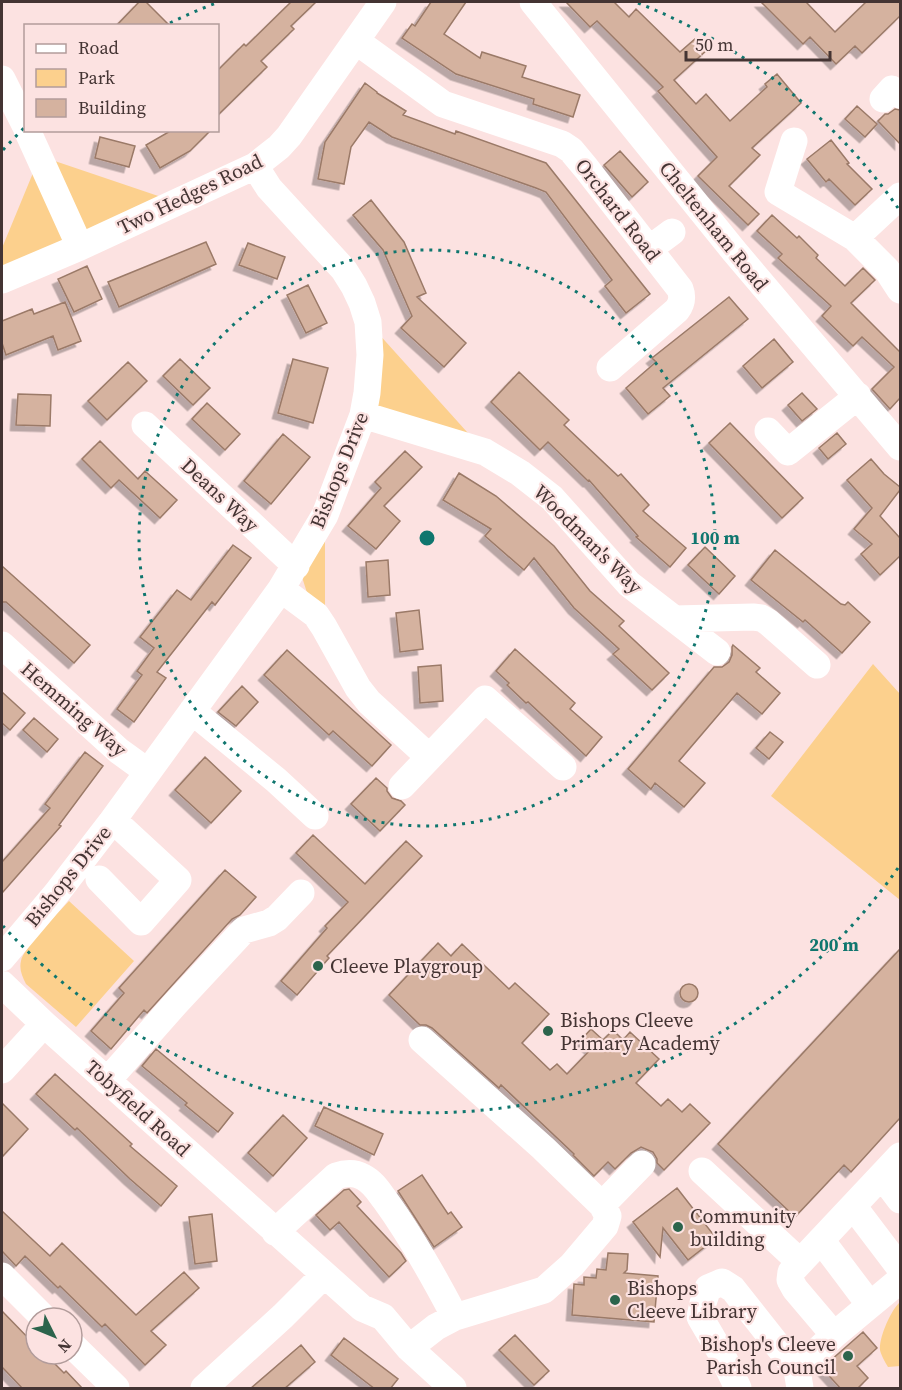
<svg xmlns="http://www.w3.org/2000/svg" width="902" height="1390" font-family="'Source Serif 4',serif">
  <defs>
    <filter id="shadow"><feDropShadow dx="-5.5" dy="5.5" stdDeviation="0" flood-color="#0004"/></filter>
  </defs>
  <rect width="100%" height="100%" fill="#fce2e1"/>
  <path fill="#fcd08d" d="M40,156L176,202L2,280V248Z
    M368,322L485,452L363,415Z
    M325,541V611L308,596L302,577Z
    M873,664L900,694V900L771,796Z
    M69,901L134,961L76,1027L26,984C22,976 19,969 21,961C23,948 58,913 69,901Z
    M900,1302V1366L888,1367C885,1362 881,1355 880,1350C879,1337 891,1310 900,1302Z"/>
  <path fill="#d5b29f" stroke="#9b7a68" stroke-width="1.5" filter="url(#shadow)" d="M139,2H146L170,26H116Z
    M291,2H316L291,26L294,29L261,61L267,67L218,115V70L244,44L246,46Z
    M431,2H466L444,34L480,58L482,52L526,66L522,77L580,95L573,117L533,104L534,99L456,74L402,38L412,24L415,26Z
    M566,2H614L629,17L636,9L680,52L696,38L707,50L674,80L696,104L706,94L730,121L767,87L765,84L777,74L801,103L752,148L760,155L729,186L759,214L748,225L698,176L717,157L658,91L663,87L597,21L590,27Z
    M761,2H806L835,32L866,2H900V16L862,53L855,46L836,64L810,37L803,44Z
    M365,83L377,92V93L406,111L403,115L455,134L456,131L546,163L650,294L626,313L605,286L612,280L546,192L536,188L392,137L369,122L351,147L344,184L318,179L325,142Z
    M857,106L877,124L865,137L845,119Z
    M895,109L900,110V144L878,121L885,114H888Z
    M172,130H211L190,151L160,168L146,145Z
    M100,137L135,146L129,167L95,158Z
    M831,140L849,163L847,164L872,189L855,205L829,179L826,182L807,159Z
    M620,151L648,182L632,197L604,165Z
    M371,200L404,242L426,293L417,297L466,343L444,367L401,328L412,316L383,250L353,215Z
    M772,215L797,238L799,236L818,255L816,258L845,286L863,268L875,280L851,303L900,352V398L890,409L872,389L894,367L862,337L853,346L822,316L831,306L778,258L782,254L757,231Z
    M206,242L216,264L119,307L108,282Z
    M248,243L285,257L277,279L239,265Z
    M87,266L102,299L74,312L58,279Z
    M308,285L327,323L306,333L287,295Z
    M729,297L748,319L663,388L670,396L648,414L626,388L656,362L652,358Z
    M65,302L81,341L58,350L53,336L6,355L2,343V321L32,309L34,314Z
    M774,339L793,362L762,388L743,366Z
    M180,359L210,388L193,405L163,376Z
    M293,359L328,368L313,423L278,413Z
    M128,362L147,381L107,420L88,401Z
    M519,372L569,420L564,425L618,476L621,474L649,505L643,511L686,548L670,567L636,537L638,536L589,480L588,481L548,442L540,450L491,402Z
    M802,393L817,409L802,421L788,405Z
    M18,394L51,395L50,426L16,425Z
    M207,403L240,434L225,450L192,419Z
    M730,423L803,498L782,518L709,443Z
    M837,433L846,444L828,459L819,448Z
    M283,434L310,457L271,504L244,481Z
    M100,441L138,479L145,471L177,500L160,518L119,480L111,488L82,459Z
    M405,451L422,467L384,506L400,521L376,549L348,526L381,488L375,482Z
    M871,459L884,474L900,487V490L880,516L900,538V556L880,575L861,554L872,544L854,529L872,508L847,480Z
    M459,473L496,496L554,546L590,591L624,621L619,626L669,673L652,690L613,654L619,649L574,608L534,558L524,570L485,536L491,529L443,500Z
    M233,545L251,558L215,605L212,602L157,672L166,678L134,722L117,709L142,675L137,671L154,648L140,637L177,590L191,600Z
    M705,547L735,576L719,594L688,565Z
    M775,550L841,604L845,605L848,602L870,622L842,653L805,620L803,622L751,580Z
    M388,560L390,595L368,597L366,562Z
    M2,566L90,645L74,663L6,602H2Z
    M419,610L423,649L400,652L396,613Z
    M733,645L760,668L756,672L780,693L762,714L737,693L679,761L705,783L684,807L655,783L651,789L628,769L714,667H722L729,662L732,655V647Z
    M515,649L575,703L570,709L602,737L586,756L528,702L526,703L507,685L509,683L496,671Z
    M287,650L391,745L372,766L333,731L329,735L264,675Z
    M441,665L443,701L420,703L418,667Z
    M242,686L258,702L236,726L218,712Z
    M2,692L25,713L10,730L2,723Z
    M34,718L58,739L47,752L23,730Z
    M770,732L783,742L769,759L756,748Z
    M85,752L103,766L59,825L61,826L2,893V862L50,808L45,804Z
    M205,757L241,791L211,823L175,790Z
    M376,778L387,788V791L392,798L401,801L405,805L380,831L351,804Z
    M313,835L365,884L406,841L422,856L327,956L329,958L297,995L281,981L327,928L325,926L348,902L296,853Z
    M225,870L256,897L240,915L232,919L147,1013L144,1010L111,1049L91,1031L124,993L119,988Z
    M438,943L451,956L462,944L509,989L515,983L549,1014L522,1043L550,1070L557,1064L567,1074L591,1049L581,1040L591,1029L603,1040L613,1030L623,1040L630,1032L659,1059L636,1083L661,1106L668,1099L682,1112L690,1104L710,1123L664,1170L657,1163V1159L653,1152L641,1147L631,1153L615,1169L608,1162L594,1176L573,1155L574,1154L501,1085L499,1088L432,1028L426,1025H420L389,995Z
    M900,949V1118L851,1172L844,1165L795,1217L718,1144Z
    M680 993a9 9 0 1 1 18 0a9 9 0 1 1-18 0Z
    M156,1049L233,1113L218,1132L185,1105L187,1103L142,1066Z
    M55,1074L132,1144L130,1146L177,1186L161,1206L130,1179L77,1128L75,1130L36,1094Z
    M2,1103L28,1129L2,1157Z
    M324,1107L383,1134L374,1155L315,1126Z
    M283,1115L307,1138L273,1176L248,1153Z
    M422,1175L448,1214L451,1212L462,1227L434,1247L398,1191Z
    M677,1188L716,1238L688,1260L663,1228L660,1257L633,1222Z
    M349,1189L361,1202L357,1206L401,1253L406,1261L389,1277L339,1222L330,1230L316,1215L344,1190Z
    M2,1211L50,1256L62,1243L136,1315L184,1272L199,1288L151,1331L166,1345L145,1365L105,1324L102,1327L60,1286L58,1288L25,1256L16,1266L2,1251Z
    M212,1214L217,1261L195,1264L189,1217Z
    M608,1253L628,1254L627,1270L624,1273L658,1276L654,1322L572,1315L574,1284L584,1285V1277L596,1278L597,1269L606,1270Z
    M2,1311L36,1346V1354H45L64,1373L66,1371L83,1389H23L2,1367Z
    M863,1332L877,1348L857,1366L868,1378L857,1389H841L822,1368Z
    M515,1335L549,1371L534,1385L499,1350Z
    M344,1338L398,1379L390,1389H375L331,1355Z
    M301,1345L315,1362L284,1389H250Z"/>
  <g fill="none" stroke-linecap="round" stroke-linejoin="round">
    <path stroke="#fff" stroke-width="27" d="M533,2L734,251L900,447
      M356,41L443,104L562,144L571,150L586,168L680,289C683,297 682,303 677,310L610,368
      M2,79L26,127
      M883,99L892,89L900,95
      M27,130L80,247
      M794,141L778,192L855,238L887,270L900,290
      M855,238L900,196
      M649,249L672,232
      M2,280L80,247L255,166L279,147L289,136L383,2
      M363,415L485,452L520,473L552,498L629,584L717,652
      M145,425L296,566
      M768,431L788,452L858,396
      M281,589L316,615L324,627L358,688L369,702L429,757
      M675,619L753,617L761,618L768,622L817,665
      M2,645L119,751L148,772
      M192,711L276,780L315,816
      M402,786L485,699L563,767
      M99,879L141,922L178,880L113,820
      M2,958L56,894L113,820L281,589L325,515L363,415L367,393L370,355L368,322L362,303L354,286L344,270L269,188L255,166
      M2,984L44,1024L362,1308L383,1317L409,1348L453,1388
      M2,1070L44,1024
      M107,1081L176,1003L244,930L269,923L277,918L301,893
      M702,1171L800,1262
      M882,1176L900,1200
      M602,1205L642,1164
      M853,1206L900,1268
      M275,1232L336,1176C345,1173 354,1172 363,1177C373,1182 379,1192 385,1200C412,1237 434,1277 455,1317
      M821,1240L870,1305
      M2,1276L44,1318
      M834,1335L795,1289L790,1280L791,1272L900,1156
      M72,1345L116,1388
      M409,1348L436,1327L455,1317L544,1290L572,1265L605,1226L608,1216L602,1205L543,1148L422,1040
      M204,1388L283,1316L324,1275
      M738,1388L721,1353L700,1317L703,1303L708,1288L722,1282L733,1289L797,1370
      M800,1388L797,1370L834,1335L900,1280"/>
  </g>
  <g fill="none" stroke="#0f766e" stroke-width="3" stroke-dasharray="3 6">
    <circle cx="427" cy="538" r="288"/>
    <path d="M898 868A575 575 0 0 1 3 926M3 150A575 575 0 0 1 24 128M170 23A575 575 0 0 1 216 3M638 3A575 575 0 0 1 898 208"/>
  </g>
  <g fill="#2c644c" stroke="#fce2e1" stroke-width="2">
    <circle cx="318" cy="966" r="6"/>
    <circle cx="548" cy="1031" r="6"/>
    <circle cx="678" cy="1227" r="6"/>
    <circle cx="615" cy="1300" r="6"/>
    <circle cx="848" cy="1356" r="6"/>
  </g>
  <g text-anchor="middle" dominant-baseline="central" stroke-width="4.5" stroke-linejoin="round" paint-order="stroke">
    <g font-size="20" fill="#443433" stroke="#fce2e1">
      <text transform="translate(190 194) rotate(-26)">Two Hedges Road</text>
      <text transform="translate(618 210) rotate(52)">Orchard Road</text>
      <text transform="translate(714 226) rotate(51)">Cheltenham Road</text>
      <text transform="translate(339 470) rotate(-68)">Bishops Drive</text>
      <text transform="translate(220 495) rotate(43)">Deans Way</text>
      <text transform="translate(588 539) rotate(45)">Woodman's Way</text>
      <text transform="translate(74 709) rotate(41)">Hemming Way</text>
      <text transform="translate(68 876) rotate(-51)">Bishops Drive</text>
      <text transform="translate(138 1108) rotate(42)">Tobyfield Road</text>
    </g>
    <g font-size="20" fill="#443433" stroke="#fce2e1" text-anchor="start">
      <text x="330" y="966">Cleeve Playgroup</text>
      <text x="560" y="1020">Bishops Cleeve<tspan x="560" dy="23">Primary Academy</tspan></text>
      <text x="690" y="1216">Community<tspan x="690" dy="23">building</tspan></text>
      <text x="627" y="1288">Bishops<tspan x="627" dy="23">Cleeve Library</tspan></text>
      <text x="836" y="1344" text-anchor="end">Bishop's Cleeve<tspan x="836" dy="23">Parish Council</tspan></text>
    </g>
  </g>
  <circle cx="427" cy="538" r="9" fill="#0f766e" stroke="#fce2e1" stroke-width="3"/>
  <g font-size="18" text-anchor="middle" font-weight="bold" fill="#0f766e" stroke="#fce2e1" stroke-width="4.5" stroke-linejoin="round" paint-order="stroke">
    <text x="715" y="544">100 m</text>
    <text x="834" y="951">200 m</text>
  </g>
  <rect width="902" height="1390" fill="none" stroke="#443433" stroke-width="6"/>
  <rect x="24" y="24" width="195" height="108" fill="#fce2e1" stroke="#b29c9b" stroke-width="1.5"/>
  <rect x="36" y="44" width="30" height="9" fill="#ffffff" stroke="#b29c9b" stroke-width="1.5"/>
  <text x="78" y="54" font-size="18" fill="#443433">Road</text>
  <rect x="36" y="69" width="30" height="18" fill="#fcd08d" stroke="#b29c9b" stroke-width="1.5"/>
  <text x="78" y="84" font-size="18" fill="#443433">Park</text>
  <rect x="36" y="99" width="30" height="18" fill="#d5b29f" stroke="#b29c9b" stroke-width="1.5"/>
  <text x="78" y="114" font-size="18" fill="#443433">Building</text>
  <g transform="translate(54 1336) rotate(133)"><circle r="28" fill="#fce2e1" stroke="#b29c9b" stroke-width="1.5"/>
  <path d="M0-4.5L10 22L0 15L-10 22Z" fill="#2c644c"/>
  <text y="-9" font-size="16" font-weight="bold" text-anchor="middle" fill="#443433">N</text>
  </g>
  <path d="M686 51v9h144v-9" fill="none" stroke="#443433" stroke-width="3"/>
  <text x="695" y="51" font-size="18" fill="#443433" stroke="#fce2e1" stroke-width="4.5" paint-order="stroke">50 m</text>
</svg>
